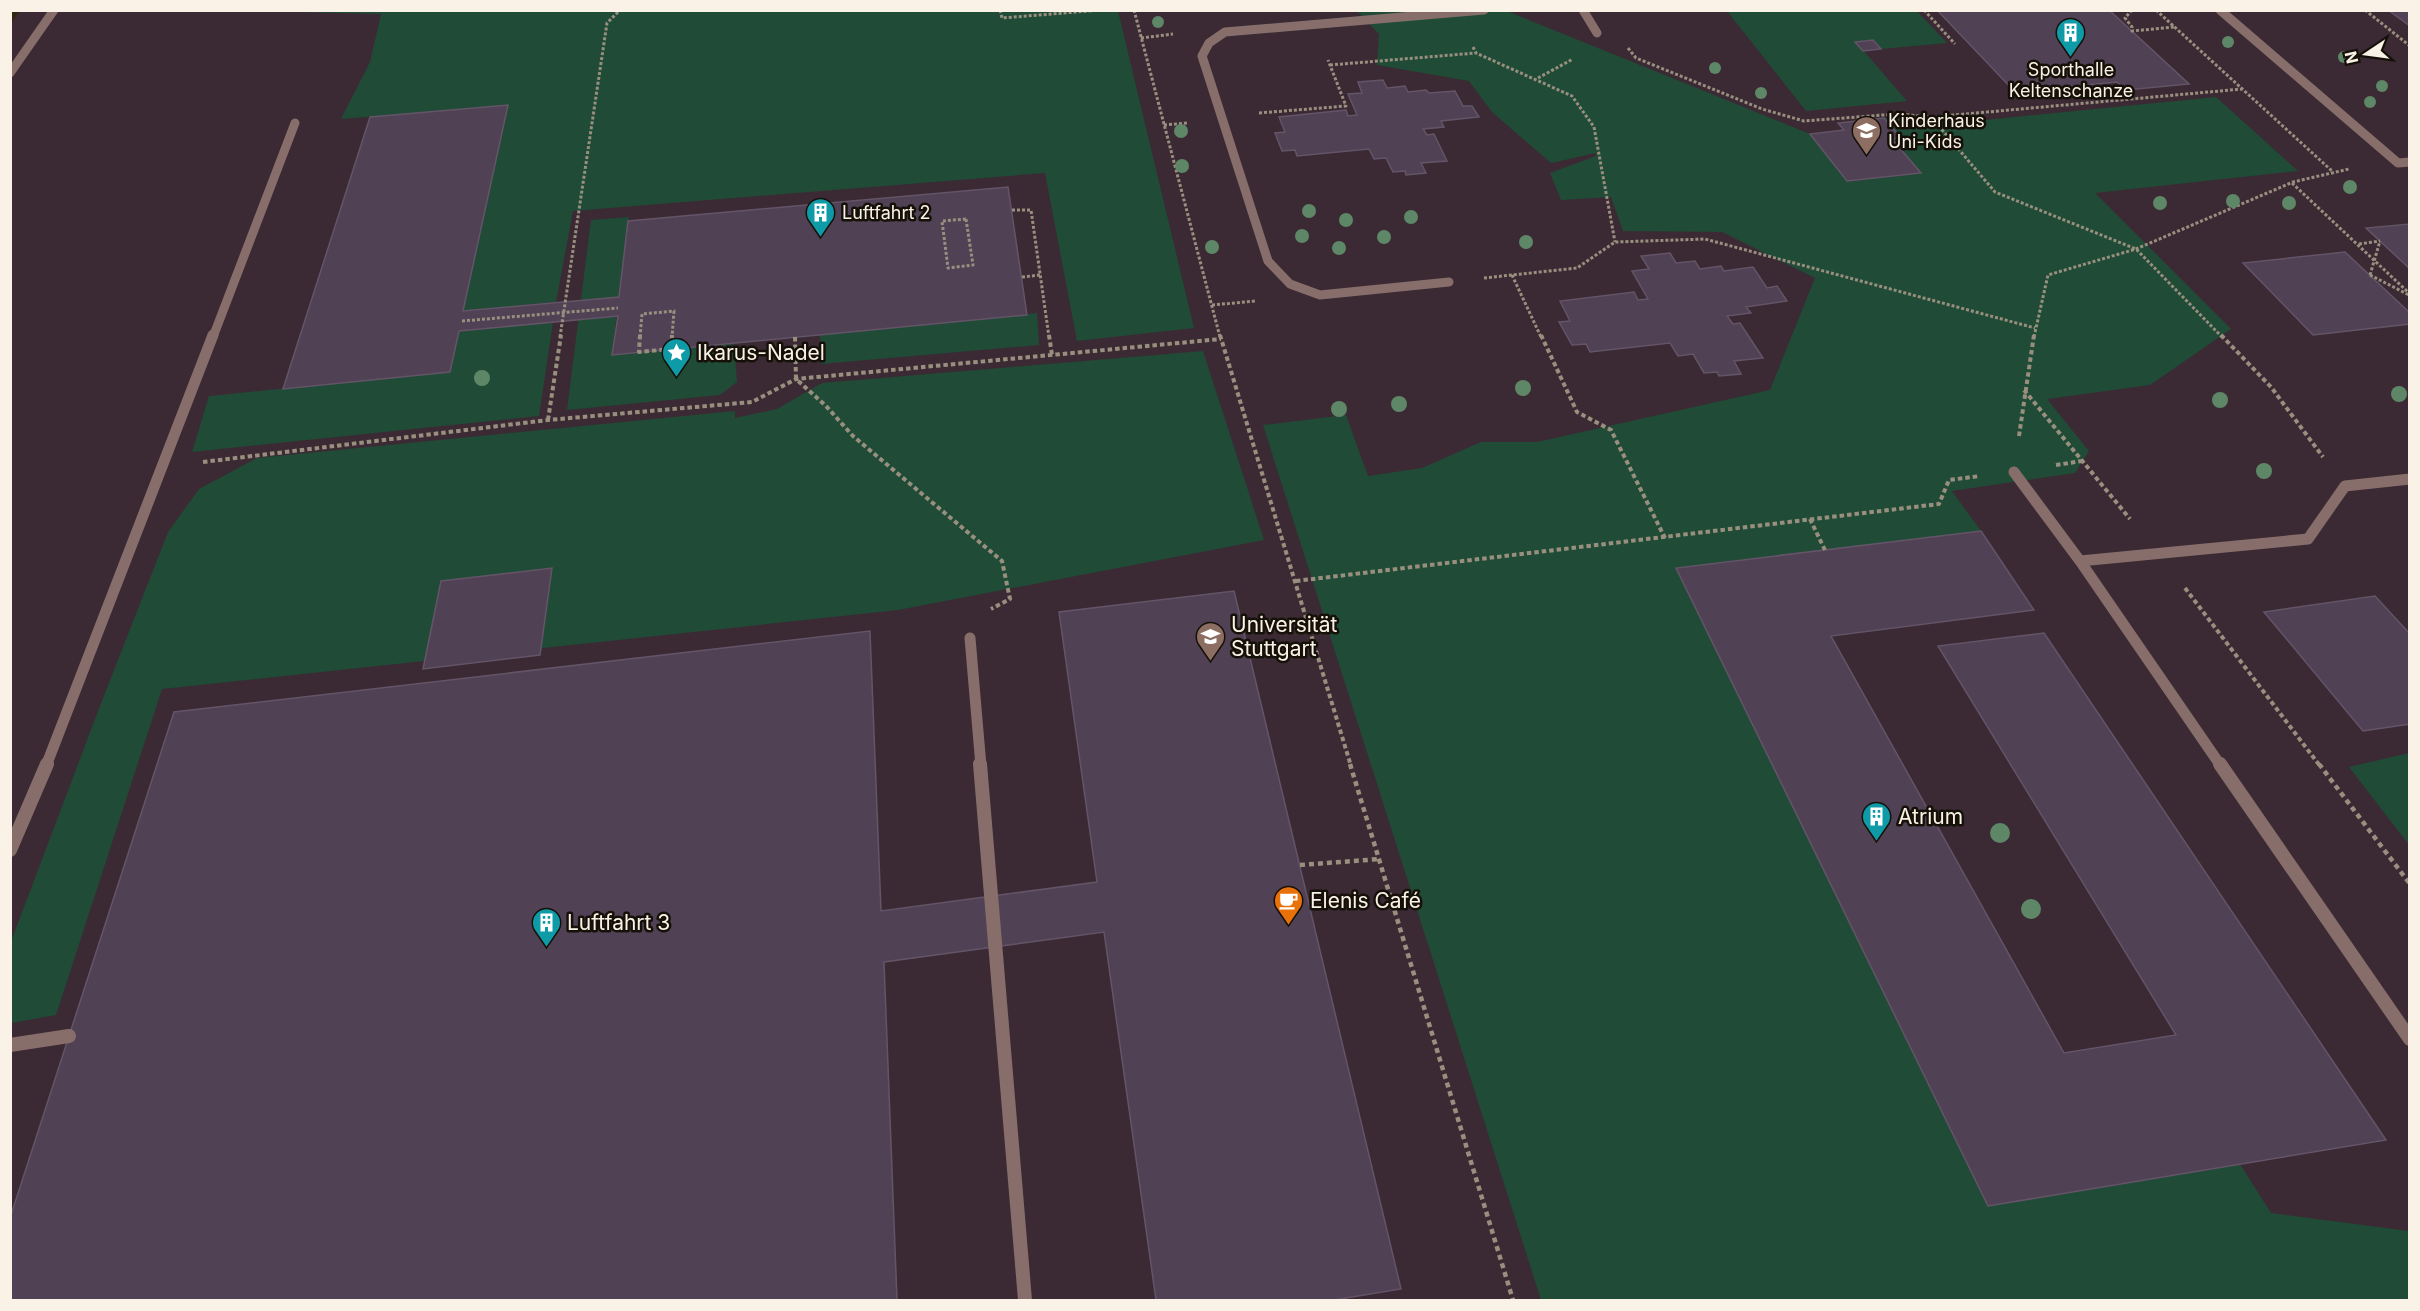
<svg xmlns="http://www.w3.org/2000/svg" width="2420" height="1311" font-family="Inter,sans-serif">
  <rect width="100%" height="100%" fill="#332613"/>
  <path fill="#3b2a34" d="M20,11H2409V1300H11L10,24Z"/>
  <path fill="#204b37" d="M255,11H1118L1194,328L1077,341L1045,173L573,211L556,302L463,311L508,106L341,119L370,62L381,14Z
    M1357,11H1507L1810,134L1847,181L1921,173L1892,139L1900,137L1884,118L1975,121L2216,97L2298,171L2095,193L2231,329L2150,385L2047,399L2089,451L2075,473L1952,491L1981,531L1676,568L1988,1206L2240,1164L2271,1213L2409,1231V1300H1541L1263,425L1346,415L1368,476L1422,468L1481,442H1537L1770,390L1815,278L1722,232L1623,231L1611,197L1561,200L1550,173L1596,156V153L1551,163L1492,112L1469,81L1377,65L1379,34Z
    M1727,11H1917L1947,43L1881,49L1873,40L1856,42L1907,101L1806,111Z
    M629,217L612,354L734,344L737,382L720,395L567,410L591,220Z
    M1037,313L1039,345L821,364L820,335Z
    M553,322L539,416L192,452L209,396L450,372L459,331Z
    M1203,351L1264,540L898,610L162,689L56,1015L11,1023L10,944L100,706L168,532L199,489L257,458L735,411V418L777,409L822,383Z
    M2409,753H2410L2409,845L2349,767Z"/>
  <path fill="#504154" stroke="#645468" stroke-width="1.5" d="M1937,10H2109L2189,84L2126,90L2117,82L2015,92Z
    M2388,10H2410V26Z
    M1873,40L1881,49L1863,51L1855,42Z
    M1383,80L1387,88L1405,86L1408,92L1426,90L1429,93L1455,91L1463,106H1472L1479,117L1441,121L1444,127L1423,129L1427,135L1434,134L1447,161L1421,163L1426,173L1406,175L1405,171L1393,172L1386,158L1374,159L1369,149L1297,156L1295,150L1282,151L1275,133L1285,132L1279,117L1346,110L1348,116L1357,115L1348,94L1362,93L1358,82Z
    M508,105L463,311L619,297L628,221L1008,187L1027,315L612,355L618,316L459,331L450,372L283,389L370,117Z
    M1884,118L1901,138L1892,139L1921,173L1847,181L1810,134L1844,130L1838,123Z
    M2410,224V269L2366,228Z
    M2345,252L2410,313V324L2313,335L2243,263Z
    M1670,253L1676,263L1695,261L1700,269L1721,266L1724,271L1753,267L1767,288L1777,286L1787,301L1746,307L1751,313L1727,316L1733,324L1740,323L1763,358L1734,361L1741,374L1719,376L1717,372L1704,373L1693,354L1678,356L1670,343L1590,352L1586,344L1572,345L1559,322L1570,321L1560,301L1634,292L1638,300L1648,299L1632,271L1649,269L1641,256Z
    M1981,531L2034,610L1831,636L2064,1053L2176,1035L1938,646L2044,633L2386,1140L1988,1206L1676,568Z
    M552,568L540,655L423,669L441,581Z
    M1234,591L1401,1289L1334,1300H1156L1104,932L884,962L897,1300H10V1218L174,712L870,631L881,911L1097,882L1059,612Z
    M2375,596L2410,634V724L2363,731L2264,612Z"/>
  <g fill="none" stroke-linecap="round" stroke-linejoin="round">
    <path stroke="#998f7f" stroke-width="3" stroke-dasharray="3 2" stroke-linecap="butt" d="M1000,10L1002,18L1101,10
      M1134,10L1220,337
      M1924,10L1955,44
      M2132,10L2125,18L2132,27V31L2174,27
      M2156,10L2332,171
      M2365,10L2410,46
      M1141,38L1173,34
      M1473,47L1476,53L1572,96L1594,127L1615,242
      M1628,48L1636,58L1762,109L1804,121L1896,114L1932,117L2242,89
      M1330,65L1476,53
      M1538,78L1573,59
      M1259,113L1346,106L1328,60
      M1932,118L1995,192L2136,249L2222,337
      M1164,125L1187,123
      M2292,183L2410,294
      M1012,210H1031L1049,337
      M966,219L973,265L948,268L942,221Z
      M2359,244L2380,241
      M1512,275L1541,337
      M2370,275L2409,295
      M1022,277L1040,275
      M1484,278L1577,268L1615,242L1705,239L2035,328
      M1212,305L1256,301
      M462,321L618,308
      M560,337L607,23L620,10
      M640,337L642,314L674,311L672,337
      M2034,337L2048,275L2136,249L2293,182L2349,169"/>
    <path stroke="#998f7f" stroke-width="4" stroke-dasharray="4.5 3" stroke-linecap="butt" d="M640,335L639,352L671,349L672,335
      M1049,335L1052,355
      M1220,335L1351,766
      M1541,335L1577,412L1611,430L1665,538
      M2221,335L2271,387L2323,457
      M795,337L796,379L826,406L853,436L1002,561L1010,599L991,609
      M2024,390L2130,519
      M548,420L561,335
      M2019,436L2034,335
      M203,462L548,420L752,402L796,379L1221,339
      M2056,465L2082,461
      M1810,519L1825,550
      M1296,581L1939,504L1949,480L1980,476
      M2185,588L2320,766"/>
    <path stroke="#998f7f" stroke-width="4.5" stroke-dasharray="5 4" stroke-linecap="butt" d="M1350,764L1513,1300
      M2319,764L2410,884
      M1300,865L1380,859"/>
    <path stroke="#876e6a" stroke-width="9" d="M2220,10L2398,163L2410,162
      M1449,282L1320,295L1290,284L1268,261L1202,56L1209,43L1225,32L1484,10
      M213,337L295,123"/>
    <path stroke="#876e6a" stroke-width="11" d="M2014,472L2080,561
      M970,638L981,766
      M46,766L213,335
      M2221,766L2080,561L2308,539L2345,486L2410,479"/>
    <path stroke="#876e6a" stroke-width="14" d="M980,764L1025,1300
      M2220,764L2410,1039
      M10,850L47,764
      M10,1045L69,1036"/>
    <path stroke="#876e6a" stroke-width="9" d="M1583,10L1597,33
      M10,73L54,10"/>
    <path stroke="#998f7f" stroke-width="3" stroke-dasharray="3 2" stroke-linecap="butt" d="M2370,275L2380,241"/>
  </g>
  <g fill="#5e8768">
    <circle cx="1158" cy="22" r="6"/>
    <circle cx="2228" cy="42" r="6"/>
    <circle cx="2344" cy="57" r="6"/>
    <circle cx="1715" cy="68" r="6"/>
    <circle cx="2382" cy="86" r="6"/>
    <circle cx="1761" cy="93" r="6"/>
    <circle cx="2370" cy="102" r="6"/>
    <circle cx="1181" cy="131" r="7"/>
    <circle cx="1182" cy="166" r="7"/>
    <circle cx="2350" cy="187" r="7"/>
    <circle cx="2233" cy="201" r="7"/>
    <circle cx="2160" cy="203" r="7"/>
    <circle cx="2289" cy="203" r="7"/>
    <circle cx="1309" cy="211" r="7"/>
    <circle cx="1411" cy="217" r="7"/>
    <circle cx="1346" cy="220" r="7"/>
    <circle cx="1302" cy="236" r="7"/>
    <circle cx="1384" cy="237" r="7"/>
    <circle cx="1526" cy="242" r="7"/>
    <circle cx="1212" cy="247" r="7"/>
    <circle cx="1339" cy="248" r="7"/>
    <circle cx="482" cy="378" r="8"/>
    <circle cx="1523" cy="388" r="8"/>
    <circle cx="2399" cy="394" r="8"/>
    <circle cx="2220" cy="400" r="8"/>
    <circle cx="1399" cy="404" r="8"/>
    <circle cx="1339" cy="409" r="8"/>
    <circle cx="2264" cy="471" r="8"/>
    <circle cx="2000" cy="833" r="10"/>
    <circle cx="2031" cy="909" r="10"/>
  </g>
  <defs>
    <symbol id="building-pin" viewBox="-11 -11 22 30"><path d="M0 17L-7.5 6A9.5 9.5 0 1 1 7.5 6Z" fill="#0f9aa8" stroke="#161108"/><path d="M-4-6H4V6H1V3H-1V6H-4ZM-2.5-4.3h1.7v1.8h-1.7ZM.8-4.3h1.7v1.8H.8ZM-2.5-1h1.7V.8h-1.7ZM.8-1h1.7V.8H.8Z" fill="#fff"/></symbol>
    <symbol id="school-pin" viewBox="-11 -11 22 30"><path d="M0 17L-7.5 6A9.5 9.5 0 1 1 7.5 6Z" fill="#8d6e63" stroke="#161108"/><path d="M0-5L7-2L0 1L-7-2ZM-4 1L0 2.5L4 1V4Q0 6-4 4Z" fill="#fff"/></symbol>
    <symbol id="sight-pin" viewBox="-11 -11 22 30"><path d="M0 17L-7.5 6A9.5 9.5 0 1 1 7.5 6Z" fill="#0f9aa8" stroke="#161108"/><path d="M0-6L1.8-2.2L6-1.7L2.9 1.2L3.7 5.4L0 3.3L-3.7 5.4L-2.9 1.2L-6-1.7L-1.8-2.2Z" fill="#fff"/></symbol>
    <symbol id="university-pin" viewBox="-11 -11 22 30"><path d="M0 17L-7.5 6A9.5 9.5 0 1 1 7.5 6Z" fill="#8d6e63" stroke="#161108"/><path d="M0-5L7-2L0 1L-7-2ZM-4 1L0 2.5L4 1V4Q0 6-4 4Z" fill="#fff"/></symbol>
    <symbol id="cafe-pin" viewBox="-11 -11 22 30"><path d="M0 17L-7.5 6A9.5 9.5 0 1 1 7.5 6Z" fill="#e8710a" stroke="#161108"/><path d="M-5.5-4.5H6V0H3Q3 3.5 0 3.5H-2.5Q-5.5 3.5-5.5 0ZM3-3.2v2h1.7v-2ZM-6 4.5H4V6H-6Z" fill="#fff"/></symbol>
  </defs>
  <g fill-rule="evenodd">
    <use href="#building-pin" x="2054" y="16" width="33" height="45"/>
    <use href="#school-pin" x="1850" y="114" width="33" height="45"/>
    <use href="#building-pin" x="804" y="196" width="33" height="45"/>
    <use href="#sight-pin" x="660" y="336" width="33" height="45"/>
    <use href="#university-pin" x="1194" y="620" width="33" height="45"/>
    <use href="#building-pin" x="1860" y="800" width="33" height="45"/>
    <use href="#cafe-pin" x="1272" y="884" width="33" height="45"/>
    <use href="#building-pin" x="530" y="906" width="33" height="45"/>
  </g>
  <g text-anchor="middle" dominant-baseline="central" stroke-width="5" stroke-linejoin="round" paint-order="stroke">
    <g font-size="18" fill="#faf2e6" stroke="#161108" text-anchor="start">
      <text x="2071" y="69" text-anchor="middle">Sporthalle<tspan x="2071" dy="21">Keltenschanze</tspan></text>
      <text x="1888" y="120">Kinderhaus<tspan x="1888" dy="21">Uni-Kids</tspan></text>
      <text x="842" y="212">Luftfahrt 2</text>
    </g>
    <g font-size="21" fill="#faf2e6" stroke="#161108" text-anchor="start">
      <text x="697" y="352">Ikarus-Nadel</text>
      <text x="1231" y="624">Universität<tspan x="1231" dy="24">Stuttgart</tspan></text>
      <text x="1898" y="816">Atrium</text>
      <text x="1310" y="900">Elenis Café</text>
      <text x="567" y="922">Luftfahrt 3</text>
    </g>
  </g>
  <rect width="2420" height="1311" fill="none" stroke="#faf2e6" stroke-width="24"/>
  <g transform="translate(2366 54) rotate(257)" stroke="#161108" stroke-width="4.5" paint-order="stroke">
  <path d="M0-4.5L10 22L0 15L-10 22Z" fill="#faf2e6"/>
  <text y="-9" font-size="16" font-weight="bold" text-anchor="middle" fill="#faf2e6">N</text>
  </g>
</svg>
